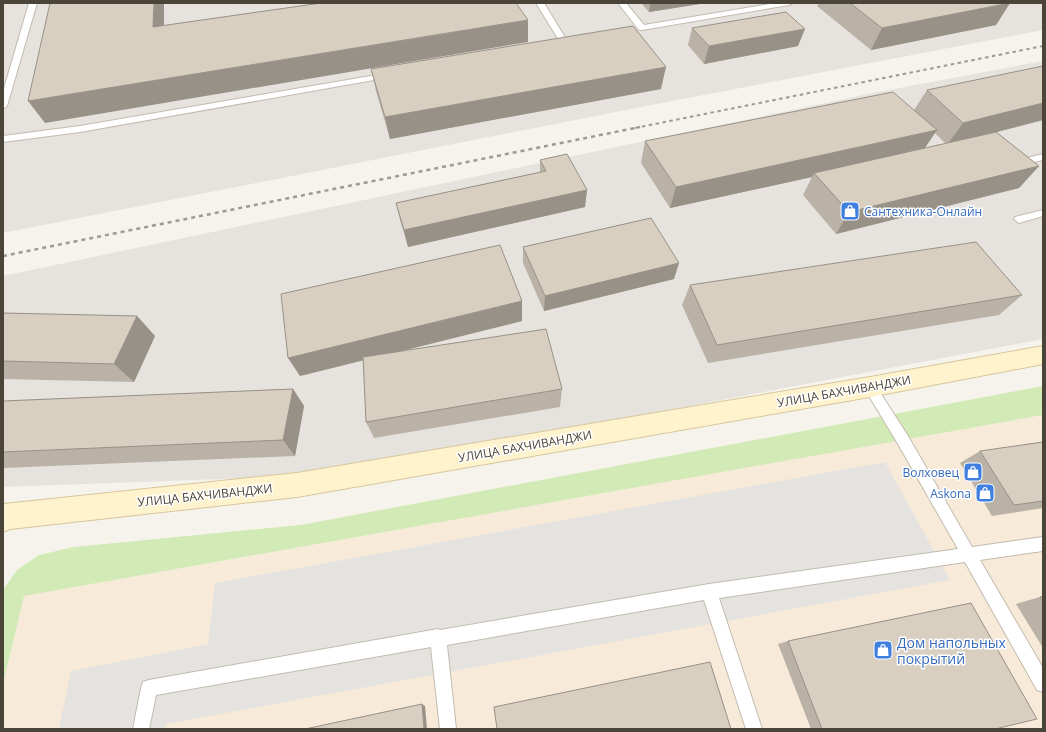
<svg xmlns="http://www.w3.org/2000/svg" width="1046" height="732" font-family="'Open Sans',sans-serif">
  <rect width="100%" height="100%" fill="#f6f3ec"/>
  <path fill="#f7ead8" d="M1043,415V729H3V684L24,596Z"/>
  <path fill="#e6e2dd" d="M3,3H1043V30L646,106L3,233Z
    M1043,61V339L327,475L3,487V276L873,93Z"/>
  <path fill="#d2eab5" d="M1043,386V415L24,596L3,684V590L17,570L39,555L74,547L301,525Z"/>
  <path fill="#e5e3e0" d="M885,462L950,580L166,724L165,729H59L71,671L208,644L215,583Z"/>
  <g fill="none" stroke-linecap="round" stroke-linejoin="round">
    <defs>
      <path id="service" d="M29,3H37L7,106L3,109V92Z
        M536,3H544L569,44L568,46L553,47V43L560,42Z
        M618,3H626L644,25L776,3H793L789,5L642,30H639Z
        M388,73L392,75L391,77L80,132L3,142V136L80,126Z
        M1043,154V160L1025,164L1020,161L1022,159Z
        M1043,210V216L1019,223L1014,219L1015,217Z
        M870,382L874,383L908,436L972,547L1043,537V551L980,560L1043,668V692L1037,690L965,562L719,598L762,729H746L704,600L447,645L456,729H440L431,647L156,695L149,729H133L141,688L143,682L149,680L438,629L440,630L709,584L958,549L898,444L866,391L864,387L866,383Z"/>
      <path id="secondary" d="M1043,346V364L870,397L297,497L10,529L3,532L4,504L297,473L870,377Z"/>
    </defs>
    <use href="#service" stroke="#c2bbae" stroke-width="2"/>
    <use href="#secondary" stroke="#d6c79b" stroke-width="2"/>
    <use href="#service" fill="#fff" fill-rule="evenodd"/>
    <use href="#secondary" fill="#fff3cd" fill-rule="evenodd"/>
    <path stroke="#9a9a9a" stroke-width="2" stroke-dasharray="3.5 3.5" stroke-linecap="butt" d="M635,128L1043,46"/>
    <path stroke="#9a9a9a" stroke-width="2.5" stroke-dasharray="4 4" stroke-linecap="butt" d="M3,256L640,127"/>
  </g>
  <path fill="#bab2a6" fill-rule="evenodd" d="M641,3H706L649,12Z
    M819,3H1010L996,25L871,50L817,6Z
    M692,28L798,46L704,64L688,45Z
    M371,69L661,89L390,139L376,91Z
    M927,90L1043,120L996,132L1039,166L1019,188L836,234L803,195L812,177L670,208L641,163L645,141L914,110ZM935,133L946,144L925,148Z
    M540,160L587,190L585,207L408,247L400,220L396,203L540,172Z
    M523,247L674,279L544,311L523,263Z
    M690,285L1022,295L999,315L708,363L682,305Z
    M522,301V321L399,352L562,389L560,407L374,438L366,422L363,360L300,376Z
    M3,313L137,316L155,336L134,382L3,379Z
    M293,389L304,406L295,456L3,468V401Z
    M1043,442V508L992,516L960,463L980,451Z
    M1043,596V648L1016,604Z
    M788,641L995,729H811L778,644Z"/>
  <path fill="#979187" d="M154,3H164V49L153,27Z
    M650,3H706L649,12Z
    M1010,3L996,25L871,50L882,28Z
    M528,20V42L45,123L28,101Z
    M805,29L798,46L704,64L709,46Z
    M666,67L661,89L390,139L385,117Z
    M1043,103V120L947,145L963,123Z
    M937,130L922,152L814,173L812,177L670,208L676,187Z
    M1039,166L1019,188L836,234L849,212Z
    M587,190L585,207L408,247L404,230Z
    M679,263L674,279L544,311L545,296Z
    M522,301V321L300,376L288,358Z
    M137,316L155,336L134,382L114,364Z
    M293,389L304,406L295,456L283,440Z
    M422,704L425,706L427,729H424Z"/>
  <path fill="#d8cfc1" stroke="#979187" d="M50,3H154L153,27L321,3H516L528,20L28,101Z
    M850,3H1010L882,28Z
    M786,12L805,29L709,46L692,28Z
    M633,26L666,67L385,117L371,69Z
    M1043,66V103L963,123L927,90Z
    M893,92L937,130L676,187L645,141Z
    M996,132L1039,166L849,212L814,173Z
    M567,154L587,190L404,230L396,203L546,171L540,160Z
    M651,218L679,263L545,296L523,247Z
    M976,242L1022,295L717,345L690,285Z
    M500,245L522,301L288,358L281,294Z
    M3,313L137,316L114,364L3,361Z
    M546,329L562,389L366,422L363,357Z
    M293,389L283,440L3,452V401Z
    M1043,442V501L1014,505L980,451Z
    M1043,596V601L1040,597Z
    M971,603L1037,719L995,729H822L788,641Z
    M710,662L731,729H497L494,707Z
    M422,704L424,729H305Z"/>
  <defs>
    <symbol id="shop-square" viewBox="-11 -11 22 22"><rect x="-9" y="-9" width="18" height="18" rx="4" fill="#3f7fe0" stroke="#fff"/><path d="M-5-2.5h2.3a2.7 3.5 0 0 1 5.4 0H5L5.5 6h-11ZM-1.5-2.5h3a1.5 2.3 0 0 0-3 0Z" fill="#fff"/></symbol>
  </defs>
  <g fill-rule="evenodd">
    <use href="#shop-square" x="839" y="200" width="22" height="22"/>
    <use href="#shop-square" x="962" y="461" width="22" height="22"/>
    <use href="#shop-square" x="974" y="482" width="22" height="22"/>
    <use href="#shop-square" x="872" y="639" width="22" height="22"/>
  </g>
  <g text-anchor="middle" dominant-baseline="central" stroke-width="3" stroke-linejoin="round" paint-order="stroke">
    <g font-size="12" fill="#366cbe" stroke="#fff" text-anchor="end">
      <text x="864" y="211" text-anchor="start">Сантехника-Онлайн</text>
      <text x="959" y="472">Волховец</text>
      <text x="971" y="493">Askona</text>
    </g>
    <g font-size="12" fill="#4b4439" stroke="#fff">
      <text transform="translate(844 391) rotate(-10)">УЛИЦА БАХЧИВАНДЖИ</text>
      <text transform="translate(525 446) rotate(-10)">УЛИЦА БАХЧИВАНДЖИ</text>
      <text transform="translate(205 495) rotate(-6)">УЛИЦА БАХЧИВАНДЖИ</text>
    </g>
    <g font-size="14" fill="#366cbe" stroke="#fff" text-anchor="start">
      <text x="897" y="642">Дом напольных<tspan x="897" dy="16">покрытий</tspan></text>
    </g>
  </g>
  <rect width="1046" height="732" fill="none" stroke="#4b4439" stroke-width="8"/>
</svg>
